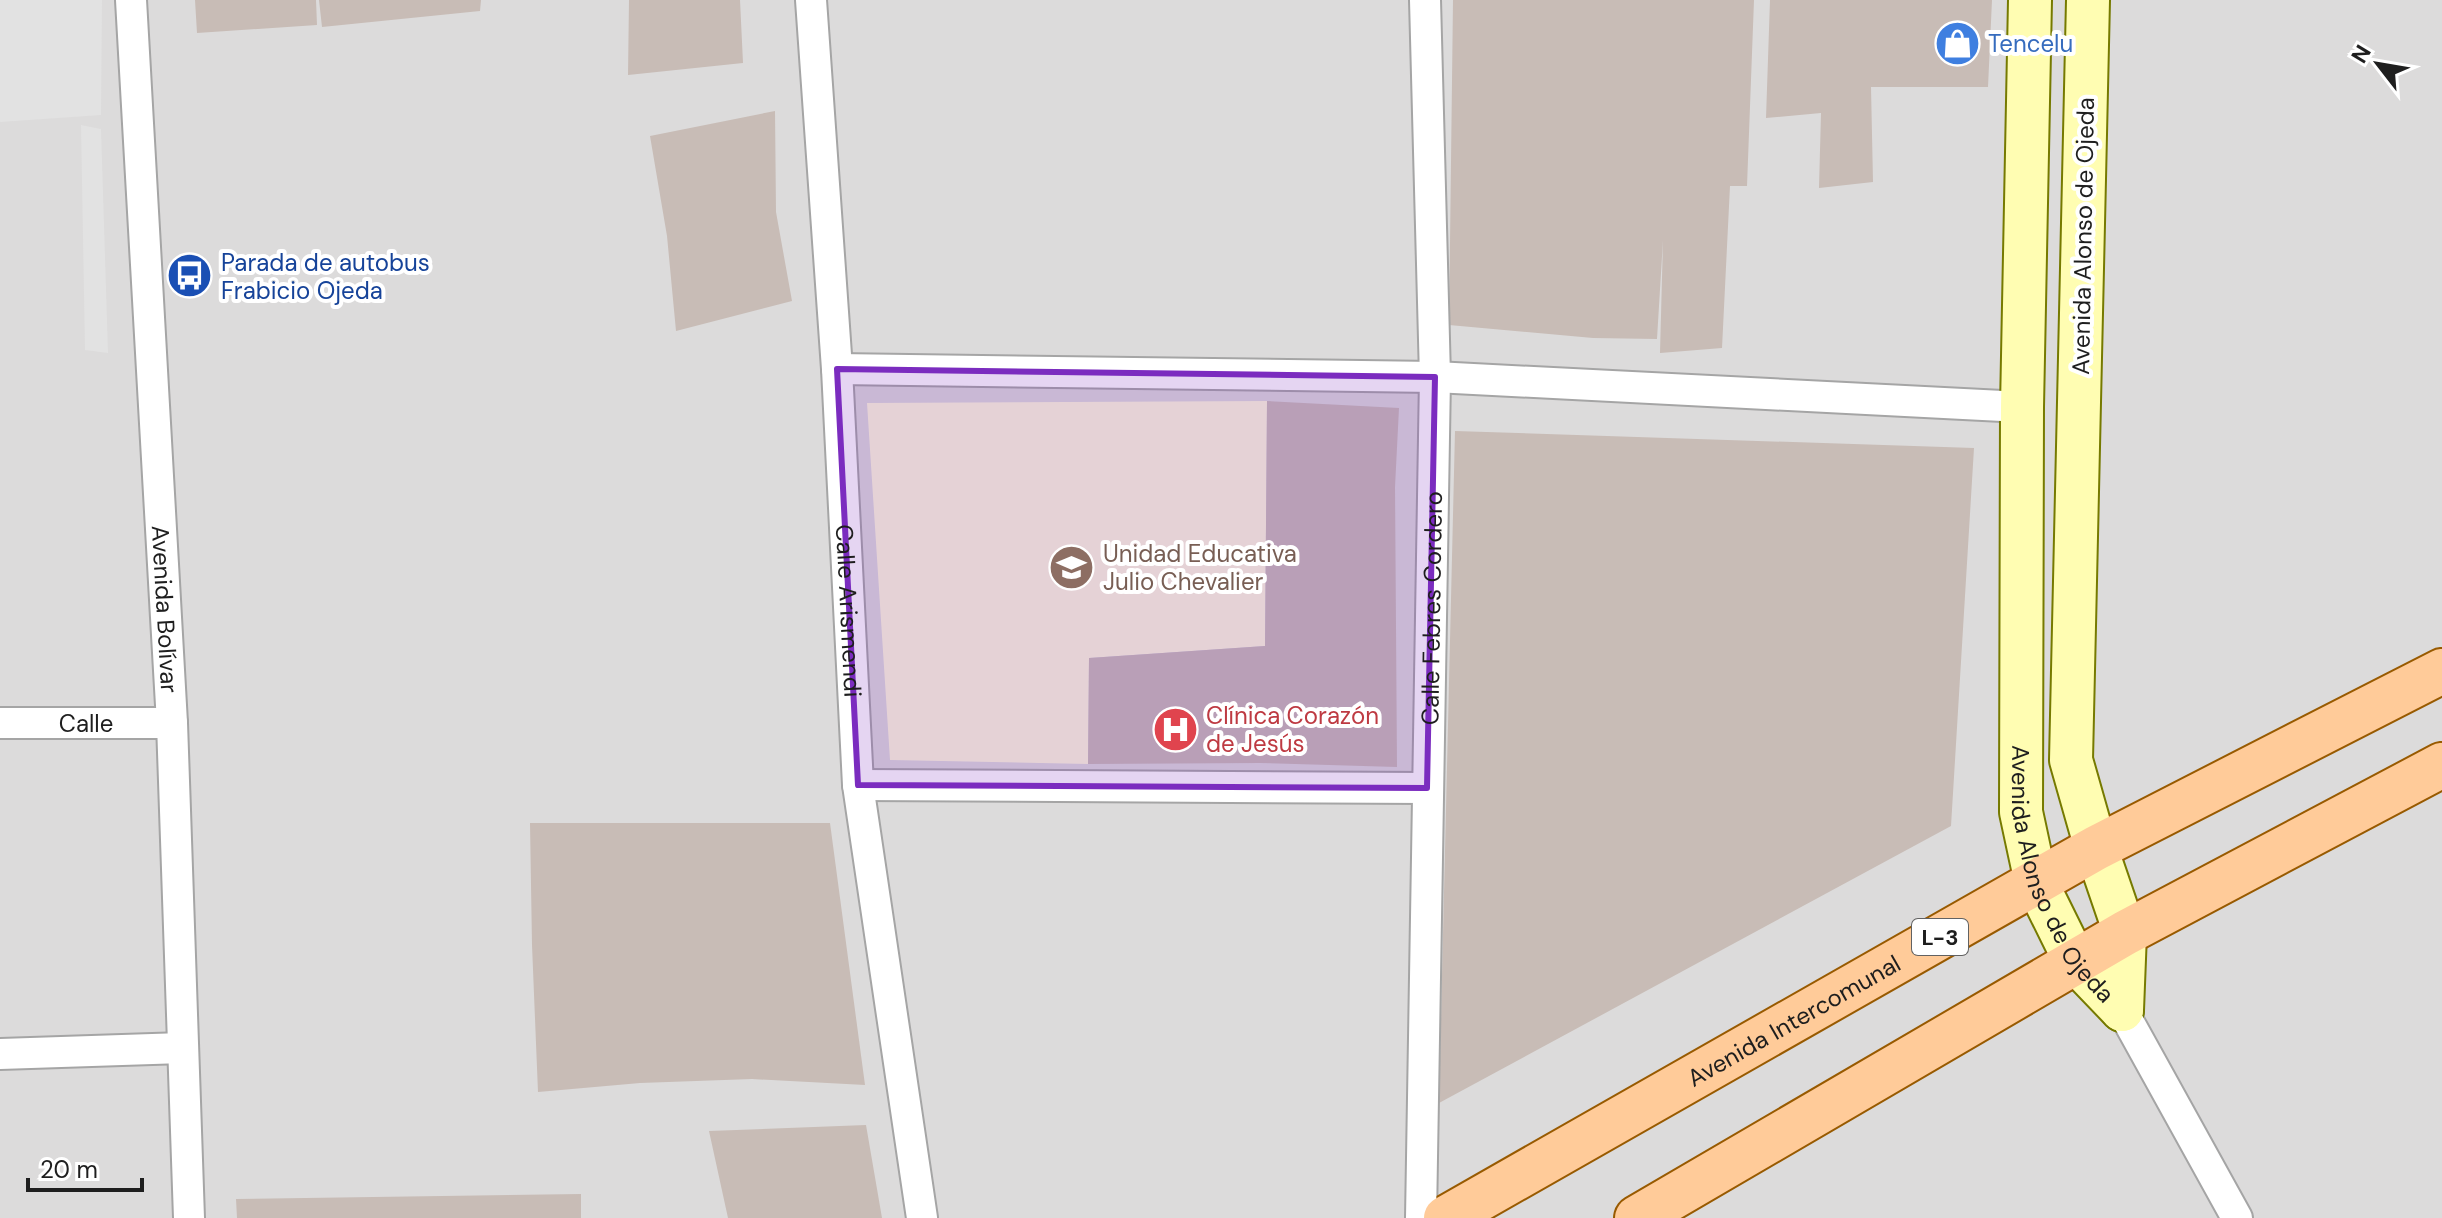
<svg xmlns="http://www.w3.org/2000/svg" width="2442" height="1218" font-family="'DM Sans',sans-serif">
  <rect width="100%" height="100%" fill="#f0ebe3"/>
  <path fill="#dcdbdb" d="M0,0H2442V1218H0Z"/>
  <path fill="#fffcdd" d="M1267,401L1265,646L1089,658L1088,764L890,760L867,403Z"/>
  <path fill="#e2e2e2" d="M0,0H102L101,115L0,122Z
    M81,125L101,129L108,353L85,350Z"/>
  <path fill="#c8bcb6" d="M195,0H316L317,25L197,33Z
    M319,0H481L480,11L322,27Z
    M629,0H740L743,63L628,75Z
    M1453,0H1754L1747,186H1730L1722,348L1660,353L1663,240L1657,339L1593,338L1449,325Z
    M1770,0H1992L1988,87H1871L1873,182L1819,188L1821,113L1766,118Z
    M775,111L776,212L792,301L676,331L667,236L650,136Z
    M1267,401L1399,408L1395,487L1397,767L1260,763L1088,764L1089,658L1265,646Z
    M1455,431L1974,448L1951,826L1439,1103Z
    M530,823H830L865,1085L752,1079L640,1083L538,1092L532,945Z
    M866,1125L882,1218H728L709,1131Z
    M581,1194V1218H237L236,1199Z"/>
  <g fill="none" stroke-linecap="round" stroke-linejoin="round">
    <defs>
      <g id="street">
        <path id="s1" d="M131,0L172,723L189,1218"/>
        <path id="s2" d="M811,0L837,369L858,785L922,1218"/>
        <path d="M837,369L1435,377L2022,407"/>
        <path id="s3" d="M0,723H172"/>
        <path d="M858,785L1427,788"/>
        <path d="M2122,1010L2237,1218"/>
        <path d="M0,1054L183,1048"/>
        <path id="s4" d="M1421,1218L1435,377L1425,0"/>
      </g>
      <g id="secondary">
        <path id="s5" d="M2030,0L2022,407L2021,812L2036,882L2075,961L2122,1010"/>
        <path d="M2088,0L2071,760L2096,848L2125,933L2122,1010"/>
      </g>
      <g id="primary">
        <path id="s6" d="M1446,1218L2096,848L2442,671"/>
        <path d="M1637,1218L2125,933L2442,765"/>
      </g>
    </defs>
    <use href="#street" stroke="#a5a5a5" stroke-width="34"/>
    <use href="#secondary" stroke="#767a00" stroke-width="46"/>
    <use href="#primary" stroke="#985a00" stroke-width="48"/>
    <use href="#street" stroke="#fff" stroke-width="30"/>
    <use href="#secondary" stroke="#fffdb2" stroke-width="42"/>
    <use href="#primary" stroke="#ffcb99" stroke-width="44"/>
  </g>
  <path fill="#7b2cbf" fill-opacity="0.2" stroke="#7b2cbf" stroke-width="6" stroke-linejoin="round" d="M837,369L1435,377L1427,788L858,785Z"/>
  <defs>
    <symbol id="shop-disc" viewBox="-11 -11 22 22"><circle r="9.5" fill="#3f7fe0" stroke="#fff"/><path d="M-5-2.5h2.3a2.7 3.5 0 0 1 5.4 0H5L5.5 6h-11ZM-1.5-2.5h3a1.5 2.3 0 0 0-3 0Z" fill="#fff"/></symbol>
    <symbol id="bus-disc" viewBox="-11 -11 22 22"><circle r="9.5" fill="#1a4fb4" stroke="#fff"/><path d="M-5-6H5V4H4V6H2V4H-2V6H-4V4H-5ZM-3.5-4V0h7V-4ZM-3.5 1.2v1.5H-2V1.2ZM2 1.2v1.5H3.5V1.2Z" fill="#fff"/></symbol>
    <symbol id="school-disc" viewBox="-11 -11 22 22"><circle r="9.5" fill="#8d6e63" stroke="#fff"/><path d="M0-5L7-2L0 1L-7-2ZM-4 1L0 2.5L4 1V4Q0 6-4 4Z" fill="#fff"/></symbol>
    <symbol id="hospital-disc" viewBox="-11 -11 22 22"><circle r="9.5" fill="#e0444e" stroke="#fff"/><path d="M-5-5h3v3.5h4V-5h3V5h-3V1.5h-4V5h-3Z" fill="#fff"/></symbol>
  </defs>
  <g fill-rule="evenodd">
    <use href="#shop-disc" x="1932" y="18" width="51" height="51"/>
    <use href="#bus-disc" x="164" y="250" width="51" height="51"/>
    <use href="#school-disc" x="1046" y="542" width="51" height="51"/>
    <use href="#hospital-disc" x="1150" y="704" width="51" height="51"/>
  </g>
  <g text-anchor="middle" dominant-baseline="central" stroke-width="8" stroke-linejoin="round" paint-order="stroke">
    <rect fill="#fff" stroke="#626262" stroke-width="2" x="1912" y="919" width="56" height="36" rx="6"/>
    <g font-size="22" font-weight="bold" fill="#1e1e1e">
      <text x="1940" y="937">L-3</text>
    </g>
    <g font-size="24" fill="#366cbe" stroke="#fff" text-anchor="start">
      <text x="1988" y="43">Tencelu</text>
    </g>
    <g font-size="24" fill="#1e1e1e" stroke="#fff">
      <text transform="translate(2083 236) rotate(-89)">Avenida Alonso de Ojeda</text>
      <text stroke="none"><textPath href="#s1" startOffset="610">Avenida Bolívar</textPath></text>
      <text stroke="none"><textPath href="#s4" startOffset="610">Calle Febres Cordero</textPath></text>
      <text stroke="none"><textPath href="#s2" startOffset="612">Calle Arismendi</textPath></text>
      <text stroke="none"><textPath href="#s3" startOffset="86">Calle</textPath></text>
      <text stroke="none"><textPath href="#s5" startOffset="884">Avenida Alonso de Ojeda</textPath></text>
      <text stroke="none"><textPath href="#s6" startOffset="400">Avenida Intercomunal</textPath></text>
    </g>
    <g font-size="24" fill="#164399" stroke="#fff" text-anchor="start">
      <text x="221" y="262">Parada de autobus<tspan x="221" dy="28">Frabicio Ojeda</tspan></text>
    </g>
    <g font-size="24" fill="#785e54" stroke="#fff" text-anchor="start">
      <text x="1103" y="553">Unidad Educativa<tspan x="1103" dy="28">Julio Chevalier</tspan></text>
    </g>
    <g font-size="24" fill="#be3a42" stroke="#fff" text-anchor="start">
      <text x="1206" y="715">Clínica Corazón<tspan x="1206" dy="28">de Jesús</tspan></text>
    </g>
  </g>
  <g transform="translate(2378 64) rotate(301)" stroke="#ffffff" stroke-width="6" paint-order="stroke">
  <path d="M0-6L14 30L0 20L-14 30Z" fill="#1e1e1e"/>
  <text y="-12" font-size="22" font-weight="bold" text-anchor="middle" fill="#1e1e1e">N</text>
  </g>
  <path d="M28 1178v12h114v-12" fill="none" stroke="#1e1e1e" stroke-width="4"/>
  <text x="40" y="1178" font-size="24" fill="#1e1e1e" stroke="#ffffff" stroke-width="6" paint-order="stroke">20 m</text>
</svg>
